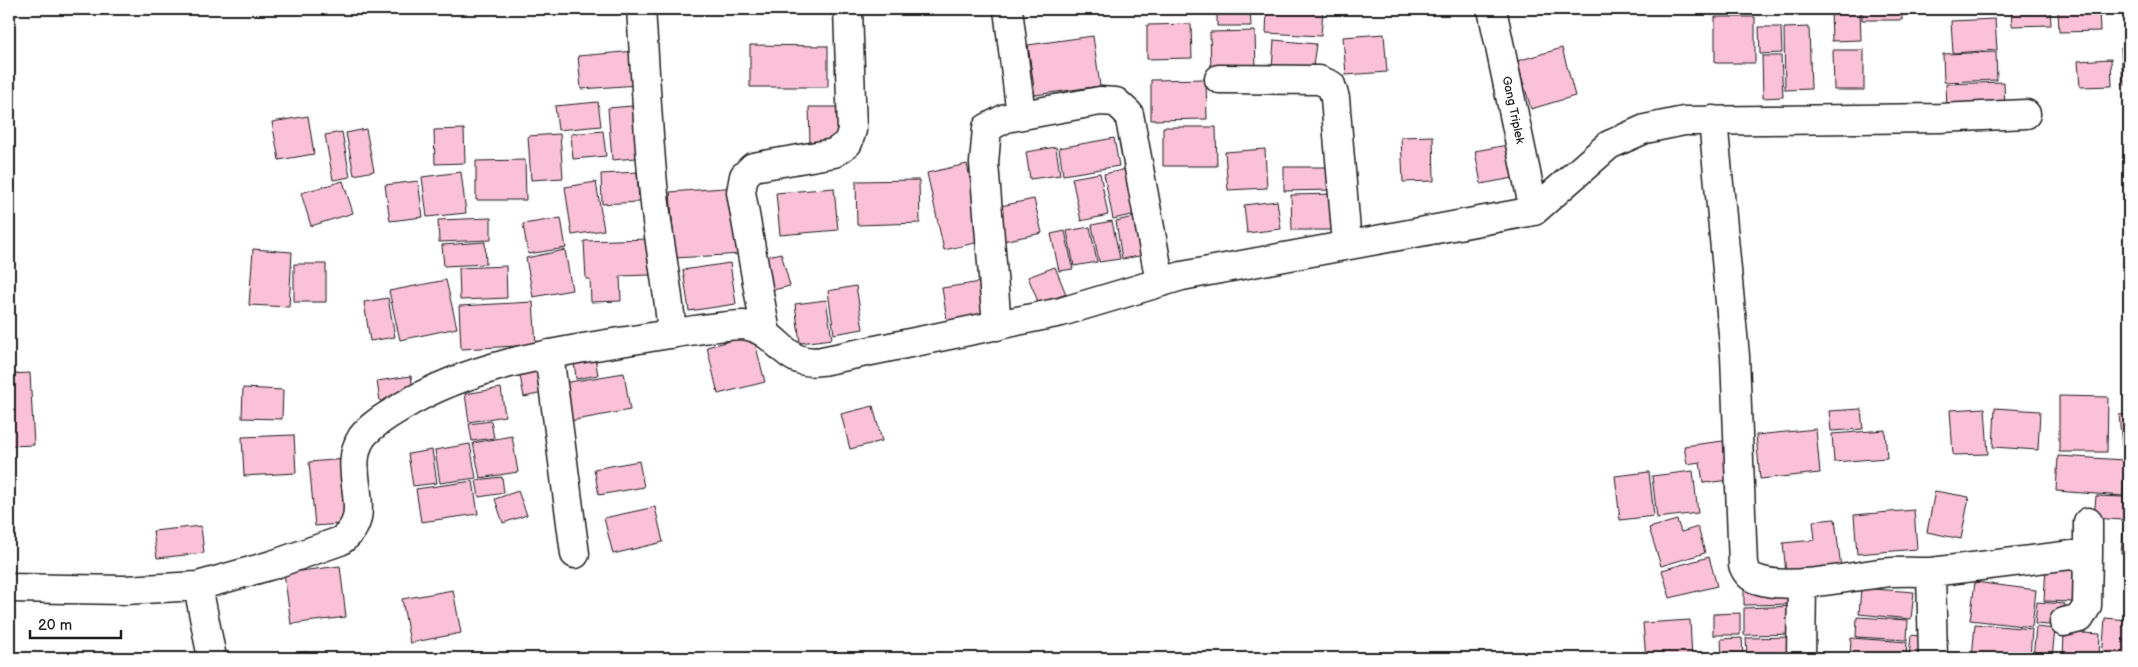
<svg xmlns="http://www.w3.org/2000/svg" width="2138" height="667" font-family="'Balsamiq Sans',sans-serif">
  <rect width="100%" height="100%" fill="#fff"/>
  <filter id="ink" filterUnits="userSpaceOnUse"><feTurbulence type="fractalNoise" baseFrequency=".02" numOctaves="2"/><feDisplacementMap in="SourceGraphic" scale="10" xChannelSelector="R" yChannelSelector="G"/><feConvolveMatrix kernelMatrix="1 2 1 2 8 2 1 2 1" color-interpolation-filters="sRGB"/></filter>
  <g filter="url(#ink)">
    <path fill="#fac1d7" stroke="#1c1c1c" d="M1217,9H1250L1251,26H1217Z
      M1267,9H1323L1321,36L1266,33Z
      M1831,9H1860L1861,40L1832,41Z
      M1862,9H1902V20H1862Z
      M2011,9H2050L2051,25L2012,26Z
      M2058,9H2099L2100,31L2059,32Z
      M1715,17H1755V63H1715Z
      M1995,19L1997,50L1953,53L1951,21Z
      M1191,24L1192,58L1147,59V25Z
      M1759,27H1781L1782,53L1760,54Z
      M1809,27L1811,89L1785,90L1784,28Z
      M1255,31L1256,70L1211,72L1210,32Z
      M1384,34L1387,72L1346,75L1343,37Z
      M1093,36L1100,86L1035,95L1028,45Z
      M1274,40L1316,44L1312,74L1272,69Z
      M750,45L828,46V87H750Z
      M1562,48L1575,96L1531,109L1517,61Z
      M2121,48H2129V84L2123,85Z
      M1833,50H1864V90H1834Z
      M635,51L638,85L581,89L578,56Z
      M1996,52L1997,80L1944,82L1943,54Z
      M1762,56H1781L1783,97L1763,98Z
      M2111,59L2112,86L2080,87L2078,61Z
      M1206,79L1207,119L1151,120V80Z
      M2004,82L2005,109L1947,111L1946,84Z
      M598,102L601,126L558,130L555,106Z
      M644,105L648,157L612,160L608,108Z
      M809,107H846V144H810Z
      M308,116L314,154L279,160L272,122Z
      M1163,127H1216L1217,166H1163Z
      M366,129L374,171L354,175L346,133Z
      M464,129L465,163L435,164L434,130Z
      M603,131L606,156L573,159L571,134Z
      M342,132L350,177L333,180L325,135Z
      M560,134L563,178L531,180L528,136Z
      M1433,136L1434,181L1403,182L1401,137Z
      M1114,138L1119,166L1063,175L1059,148Z
      M1518,143L1524,176L1481,184L1475,151Z
      M1056,147L1060,175L1030,179L1026,152Z
      M1265,149L1267,188L1228,190L1225,152Z
      M525,160L526,200H476V161Z
      M967,164L984,241L944,250L927,173Z
      M1284,167H1331L1332,190L1284,191Z
      M1127,169L1136,214L1113,219L1104,174Z
      M461,172L466,213L427,217L422,177Z
      M637,172L639,202L602,204L601,174Z
      M1100,173L1108,215L1081,221L1072,178Z
      M919,180L920,223L857,225L856,181Z
      M343,181L353,213L311,226L301,193Z
      M418,181L423,217L390,221L385,185Z
      M596,182L604,230L572,235L565,187Z
      M737,187L742,254L675,258L670,192Z
      M834,188L838,230L780,235L776,193Z
      M1335,194L1336,230H1292L1291,195Z
      M1034,199L1042,233L1003,241L996,207Z
      M1277,201L1281,229L1247,233L1244,205Z
      M1138,216L1145,255L1122,259L1116,221Z
      M491,218V240L439,242L438,220Z
      M561,218L566,248L528,254L523,224Z
      M1112,221L1120,259L1099,262L1092,225Z
      M1090,227L1097,262L1074,266L1067,231Z
      M1065,231L1073,269L1059,271L1051,234Z
      M649,239L650,275L620,276L621,301L591,302L590,279H586L584,241Z
      M485,242L486,264L444,266L442,245Z
      M253,249L292,252L289,307L249,305Z
      M565,250L572,290L533,297L526,258Z
      M781,253L790,286L769,291L761,258Z
      M730,263L736,304L689,311L683,270Z
      M294,264H326V302H294Z
      M506,266L507,298L460,300L459,268Z
      M1055,267L1066,294L1039,304L1028,277Z
      M446,280L457,328L400,340L389,291Z
      M981,282L987,320L948,326L942,288Z
      M856,286L863,329L834,334L828,291Z
      M388,298L395,337L370,341L364,302Z
      M826,300L832,339L800,343L795,304Z
      M533,302L536,345L461,349L459,306Z
      M753,335L765,382L718,394L707,347Z
      M595,357L598,375L576,379L574,361Z
      M542,361L548,392L524,397L518,365Z
      M30,373L34,445L9,446V374Z
      M624,373L630,410L570,421L563,383Z
      M411,376L414,396L380,401L377,381Z
      M243,388L283,390L282,419L242,418Z
      M501,388L505,416L469,422L465,394Z
      M2059,396L2108,397L2107,452H2059Z
      M873,406L882,441L850,449L841,414Z
      M1985,408L1988,454L1953,455L1950,410Z
      M1995,408L2040,411L2038,450L1993,447Z
      M1861,409L1863,429L1831,431L1829,411Z
      M2129,414V444L2122,445L2119,415Z
      M491,421L494,438L472,441L469,424Z
      M1816,429L1820,473L1760,479L1756,435Z
      M1885,430L1887,458L1834,462L1832,434Z
      M294,435L296,473L244,476L242,437Z
      M512,436L518,472L480,478L473,443Z
      M1731,440L1732,480L1703,483L1700,462L1687,464L1684,446Z
      M470,444L476,478L440,483L435,450Z
      M432,450L437,483L413,486L408,454Z
      M2058,456L2125,460L2123,496L2056,491Z
      M346,459L352,523L315,526L309,462Z
      M639,461L644,487L599,495L594,469Z
      M1693,471L1698,513L1657,518L1652,476Z
      M1649,472L1654,516L1620,520L1615,476Z
      M502,477L504,493L479,497L476,480Z
      M473,481L478,514L421,522L416,489Z
      M518,491L527,515L503,523L495,499Z
      M1935,491L1969,497L1961,539L1927,532Z
      M2096,496L2124,497L2123,520L2094,518Z
      M655,507L663,542L613,554L604,518Z
      M1914,510L1917,549L1857,554L1854,515Z
      M1835,519L1841,568L1786,574L1783,543L1815,540L1813,521Z
      M1677,520L1681,532L1698,527L1705,553L1661,566L1649,528Z
      M2124,523H2129V554L2121,553Z
      M201,526L204,553L157,558L153,531Z
      M1709,557L1717,586L1670,598L1662,570Z
      M2126,559H2129V599H2124Z
      M340,566L346,617L291,624L284,573Z
      M2046,566L2077,567L2075,602L2044,601Z
      M1975,582L2036,590L2032,627L1970,620Z
      M1795,587L1796,604L1744,605V589Z
      M1861,588L1914,592L1911,619L1859,614Z
      M453,590L461,633L410,643L402,599Z
      M2037,602L2065,604L2063,626L2035,624Z
      M1795,606L1796,634L1744,635V608Z
      M1740,613V635H1713V614Z
      M1857,617L1908,620L1907,640L1856,637Z
      M2105,618L2129,620V658H2102Z
      M1690,620L1692,658H1646L1643,623Z
      M1975,624L2032,629L2030,658H1972Z
      M2036,627L2055,629L2052,658H2033Z
      M2064,632L2100,634L2099,658H2063Z
      M1911,635L1929,637L1928,658H1909Z
      M1796,637L1797,658H1747L1746,638Z
      M1742,638L1743,658H1722L1721,639Z
      M1851,638L1907,642L1906,658H1850Z
      M307,652L309,658H274Z"/>
    <g fill="none" stroke-linecap="round" stroke-linejoin="round">
      <defs>
        <path id="minor" d="M641,9C646,79 648,151 657,221C662,259 669,296 672,334
          M1008,9L1021,115
          M1492,9L1534,211
          M1219,79L1319,80L1331,85L1335,98L1347,244
          M1713,120L1735,356L1743,565C1746,573 1750,578 1759,580C1789,590 1849,577 1881,573C1898,571 1915,572 1931,572L1933,658
          M997,326L984,163L987,128L1006,118L1100,101L1116,102L1129,114L1160,282
          M766,333L741,192L744,176L753,167L834,153L848,143L852,130L848,9
          M549,354L575,554
          M1931,572L2088,553V522
          M198,586L212,658
          M9,588L125,590L198,586L272,565L340,541C379,516 339,472 362,437C372,424 387,416 401,407C473,363 557,352 639,339C673,334 709,326 744,325C781,331 781,367 822,361L1061,312L1182,276L1534,211L1609,145L1645,129L1684,121L1940,118L2026,114
          M2064,622L2080,618L2087,606L2088,553
          M1801,658L1802,583"/>
      </defs>
      <use href="#minor" stroke="#1c1c1c" stroke-width="31"/>
      <use href="#minor" stroke="#fff" stroke-width="28"/>
    </g>
  </g>
  <g text-anchor="middle" dominant-baseline="central" stroke-width="5" stroke-linejoin="round" paint-order="stroke">
    <g font-size="12" fill="#1c1c1c" stroke="#fff">
      <text transform="translate(1513 110) rotate(78)">Gang Triplek</text>
    </g>
  </g>
  <rect width="2138" height="667" fill="none" stroke="#fff" stroke-width="30"/>
  <rect x="15" y="15" width="2108" height="637" fill="none" stroke="#1c1c1c" stroke-width="2" filter="url(#ink)"/>
  <path d="M30 630v8h91v-8" fill="none" stroke="#1c1c1c" stroke-width="2.5"/>
  <text x="38" y="630" font-size="15" fill="#1c1c1c" stroke="#ffffff" stroke-width="4" paint-order="stroke">20 m</text>
</svg>
